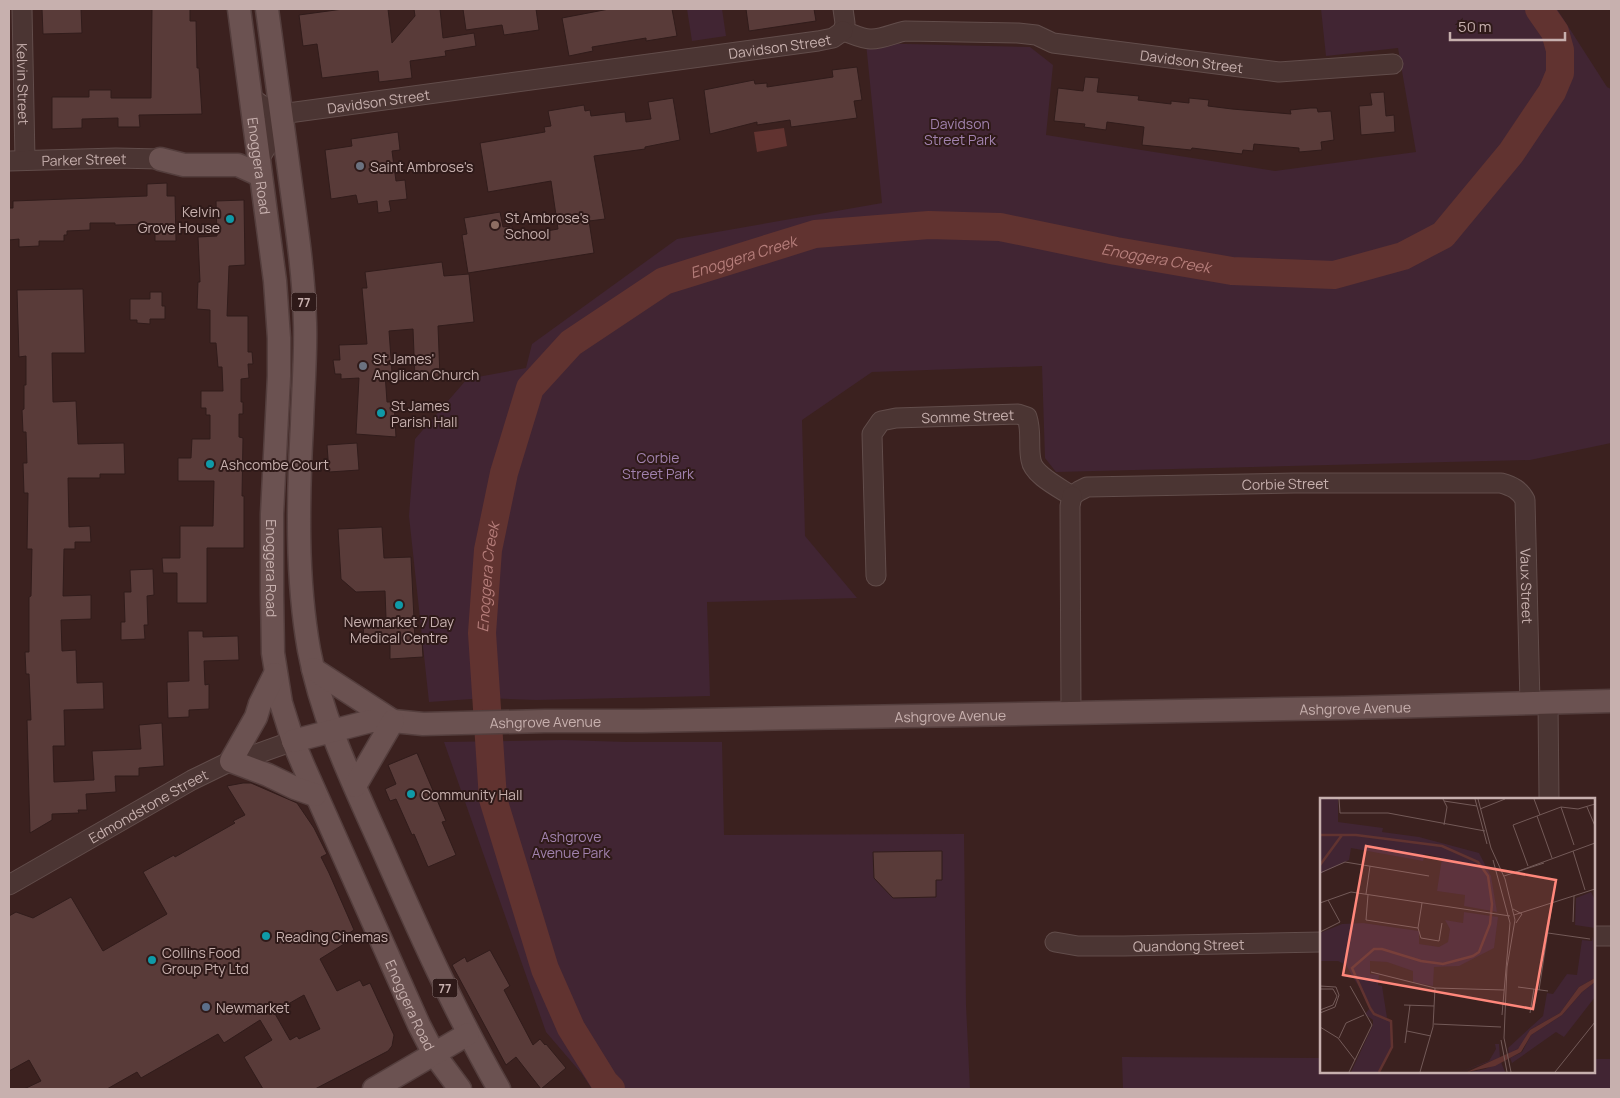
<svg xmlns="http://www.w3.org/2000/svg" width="1620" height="1098" font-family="Manrope,sans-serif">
  <rect width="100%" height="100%" fill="#3b211f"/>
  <path fill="#412533" d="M687,9H722L726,36L692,41Z
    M1321,9H1557L1607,87L1611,89V443L1530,460L1056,472L1045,458L1042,366L872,372L802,420L805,536L857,598L707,602L710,696L536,700L486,698L429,702L409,516L415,439L467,379L526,368L532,344L677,239L882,203L866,43L1030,47L1053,65L1046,135L1275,171L1416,152L1398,48L1326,56Z
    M564,740L627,742H722L724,835L964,834L966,1005L970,1089H592L582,1074L546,1032L444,742Z
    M1122,1057L1321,1058V1072H1594V1059H1611V1089H1123Z"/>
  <path fill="#613330" d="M784,128L787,146L757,152L754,132Z"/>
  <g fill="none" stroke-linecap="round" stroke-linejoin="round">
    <path stroke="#613330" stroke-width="28" id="s1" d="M611,1089L605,1083L571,1028L545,969L493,799L482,633L488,550L504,473L530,388L571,343L664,281L815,234L929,225L1000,227L1116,251L1232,271L1334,275L1403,256L1443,235L1511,153L1552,92L1560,73V50L1555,32L1539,9"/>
  </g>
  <path fill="#593b39" stroke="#311c1b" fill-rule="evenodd" d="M42,9H81L82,33L43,34Z
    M152,9H190V21H196L197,68H199L202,114L139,115L140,127H118V118L82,119V128L52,129V97H89V90H111V98H151Z
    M343,9H388L392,43L415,16L414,9H440L443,38L474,33L476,46L445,51L446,56L410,61L412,78L379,82L378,71L322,78L317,44L303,46L299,15Z
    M463,9H536L539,30L504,35L502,25L466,30Z
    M609,9H672L677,36L646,41V38L592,47L593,51L569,56L562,18Z
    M746,9H814L816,21L749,31Z
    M857,67L862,100L854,101L857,118L791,127L790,120L757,125V122L710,134L704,90L754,80L755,84L767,83V87L833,77L832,70Z
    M1085,77L1099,78L1097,92L1139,96L1138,100L1171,104V101L1189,103V98L1209,100L1208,106L1232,109L1291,114L1290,110L1310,108H1317L1318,112L1331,111L1334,140L1321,142L1322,150L1299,152V148L1254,144L1253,151L1243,150L1242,154L1192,148L1191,150L1142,145L1144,127L1107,122L1106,130L1084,127L1085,124L1054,121L1058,88L1083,91Z
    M1384,92L1386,116L1394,115L1395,132L1361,135L1359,106L1372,105L1370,93Z
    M673,98L680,140L645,147V149L594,156L605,219L589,221L594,253L468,273L462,235L467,234L464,218L500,212L503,227L512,226L513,237L558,229L551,181L488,192L480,143L545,132L544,127L551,126L548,111L584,105L585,111L590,110L591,116L625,112L626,122L651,119L648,102Z
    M398,132L400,150L392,151L396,181L405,180L407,199L389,201L391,211L378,213L377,201L358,204L356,195L331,199L325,150L352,146L351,139Z
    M167,183V196H175L176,241H155V224L115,225V223H90V230L67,231V235H64V241H39V246L19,247V239L9,240V208H13V201L147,196V184Z
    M244,200L245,265L229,266L227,316H248V352H252L253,364H248L249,378L241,379V402H243V414H239V437L243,438L242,496H244V548H207V603H177V573H163L162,558H180V526H213L214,481H178V458H191L192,439H210V415H206V408H201V391H223L222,367H218L216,343H210V310L197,309L198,282H200L198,237L217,236L216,201Z
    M442,262L444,276L469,274L474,322L438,326L440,377L415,378L413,329L389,331L392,372L385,373L387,402H394L396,437L356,434L359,378L341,379V374H335L333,360H340L339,345L367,344L362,288H367L365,272Z
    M83,289L85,353H52L53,402L76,401L78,444L124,443L125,474H100V478H68L69,527L90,526L91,542H75V549H64L63,596L91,595V619L61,620L62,651L76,650L77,683L103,682L104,709L64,710L65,746H53L54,782L94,780L92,751L141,749L139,725L162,723L164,766L139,768V776H115L116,792L86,794L87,810H78L79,813L52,814V820L30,833L27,720H31L29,674H26L25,652H29V597L31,596L32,549H27L28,493H24L23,463H27L26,432H23L22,410L24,409V385H26V356L19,357L17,290Z
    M150,292H162V306H165V319H150V324L137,323V320H130V299H150Z
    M357,443L359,470L329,472L327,445Z
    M382,527L384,558L411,557L415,640H422L423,657L390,659V642L364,644L363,619L386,618L385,591L356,592L341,579L338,529Z
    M153,569L154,595L147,596L148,625H144L145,639L121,640V622H125L124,592H131L130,570Z
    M188,631H203V637L238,636L239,660L204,661L205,685L209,684V709L189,710V717L168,718L167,682L189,681Z
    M417,753L446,821L442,822L456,855L428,867L414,834L412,835L396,799L390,801L385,789L396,784L388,765Z
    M243,783H251L297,803L314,828L327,854L321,857L329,873L354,930L341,938L344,944L320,959L337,991L360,980L363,986L370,983L394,1035L392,1046L388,1051L315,1089H263L244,1057L272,1040L260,1020L224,1043L218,1034L141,1078L137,1072L107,1089H24L41,1081L29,1060L9,1071V916L16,912L33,918L71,897L103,951L167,914L143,872L174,855L175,857L235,823L233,821L245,815L227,786ZM304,995L320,1029L299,1039L297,1036L290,1040L274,1012Z
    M942,851V880H936V897L893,898L874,878L873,852Z
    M490,950L510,986L504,990L533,1045L540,1039L545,1045L546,1044L566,1068L541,1089L516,1057L506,1065L452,965L465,957L467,962Z"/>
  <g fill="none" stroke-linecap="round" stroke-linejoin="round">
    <defs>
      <g id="minor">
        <path id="s2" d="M22,9L25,160"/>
        <path d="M843,9L845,23L843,31"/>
        <path id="s3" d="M843,31C851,33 861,39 870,39C880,40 895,33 905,31L1018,33L1036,35L1053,43L1279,72L1393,64"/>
        <path id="s4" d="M250,97L269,110L281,114L818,41L833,38L843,31"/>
        <path id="s5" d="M9,161L116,158L160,159"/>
        <path d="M258,161L270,141V128L281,114"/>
        <path id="s6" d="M1072,496L1079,491L1087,487L1294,483H1501C1512,486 1520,490 1525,500L1530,703"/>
        <path id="s7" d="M876,576L872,434L881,421L896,418L1018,414L1027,417C1032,432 1028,446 1031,460C1033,475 1060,488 1072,496"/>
        <path d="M1548,702L1549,799"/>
        <path d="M1071,712L1070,506L1072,496"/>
        <path id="s8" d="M9,885L192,780L231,761L251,756L293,741"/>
        <path d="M1594,936H1611"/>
        <path id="s9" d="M1055,942L1078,946H1124L1321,942"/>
      </g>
      <g id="major">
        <path id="s10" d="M239,9L275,281L279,338V376L272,514V594L273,653L281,703L293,741L304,767L419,1025L434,1054L460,1089"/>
        <path d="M267,9C275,70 284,132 292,193C298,236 304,279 305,323C306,356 303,390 302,424C298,498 296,577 309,650C322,720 354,785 383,850C419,932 455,1012 499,1089"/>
        <path d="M160,159L184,165H238L260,175"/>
        <path d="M313,669L393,721"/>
        <path d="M275,674L260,704L256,717L231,761L268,775L295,788L315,795"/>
        <path id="s11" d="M293,741L371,721H393L423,724L545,721H643L1343,708L1611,701"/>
        <path d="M355,786L393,721"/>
        <path d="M374,1089L468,1034"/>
      </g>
    </defs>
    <use href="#minor" stroke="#624d4b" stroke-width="21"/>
    <use href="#major" stroke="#543e3d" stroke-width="25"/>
    <use href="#minor" stroke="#4b3533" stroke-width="19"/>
    <use href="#major" stroke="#6b5251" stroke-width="22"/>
  </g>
  <g fill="#6b7280" stroke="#2f1a19" stroke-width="2">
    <circle cx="360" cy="166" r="5"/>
    <circle cx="363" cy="366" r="5"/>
  </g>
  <g fill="#0f9aa8" stroke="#2f1a19" stroke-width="2">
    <circle cx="230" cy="219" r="5"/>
    <circle cx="381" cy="413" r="5"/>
    <circle cx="210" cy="464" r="5"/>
    <circle cx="399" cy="605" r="5"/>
    <circle cx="411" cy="794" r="5"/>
    <circle cx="266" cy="936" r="5"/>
    <circle cx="152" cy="960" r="5"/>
  </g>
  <circle fill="#8d6e63" stroke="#2f1a19" stroke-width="2" cx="495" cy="225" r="5"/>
  <circle fill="#5c6f8a" stroke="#2f1a19" stroke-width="2" cx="206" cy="1007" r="5"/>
  <g text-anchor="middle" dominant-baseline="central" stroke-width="4" stroke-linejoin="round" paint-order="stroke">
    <g fill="#2f1a19" stroke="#998381" stroke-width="1">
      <rect x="291.5" y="292.5" width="25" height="19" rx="4"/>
      <rect x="432.5" y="978.5" width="25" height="19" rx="4"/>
    </g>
    <g font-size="12" font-weight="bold" fill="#c7b0ae">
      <text x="304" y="302">77</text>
      <text x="445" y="988">77</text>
    </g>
    <g font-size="14" fill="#c7b0ae" stroke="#2f1a19">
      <text stroke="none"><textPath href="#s4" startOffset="539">Davidson Street</textPath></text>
      <text stroke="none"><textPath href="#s3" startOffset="354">Davidson Street</textPath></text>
      <text stroke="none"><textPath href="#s2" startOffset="75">Kelvin Street</textPath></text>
      <text stroke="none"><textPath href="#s4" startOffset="134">Davidson Street</textPath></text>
      <text stroke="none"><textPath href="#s5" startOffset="75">Parker Street</textPath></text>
      <text stroke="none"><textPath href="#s10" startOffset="158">Enoggera Road</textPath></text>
      <text stroke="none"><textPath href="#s7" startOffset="245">Somme Street</textPath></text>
      <text stroke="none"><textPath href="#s6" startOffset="216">Corbie Street</textPath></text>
      <text stroke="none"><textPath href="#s10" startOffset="562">Enoggera Road</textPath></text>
      <text stroke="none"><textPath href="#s6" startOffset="548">Vaux Street</textPath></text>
      <text stroke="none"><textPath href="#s11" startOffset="1065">Ashgrove Avenue</textPath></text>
      <text stroke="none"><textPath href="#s11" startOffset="660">Ashgrove Avenue</textPath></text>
      <text stroke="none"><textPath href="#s11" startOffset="255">Ashgrove Avenue</textPath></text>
      <text stroke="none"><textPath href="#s8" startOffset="160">Edmondstone Street</textPath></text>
      <text stroke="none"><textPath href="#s9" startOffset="134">Quandong Street</textPath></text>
      <text stroke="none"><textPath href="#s10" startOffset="1026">Enoggera Road</textPath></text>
    </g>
    <g font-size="14" fill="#a182ae" stroke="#2f1a19">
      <text x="960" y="123">Davidson<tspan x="960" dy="16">Street Park</tspan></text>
      <text x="658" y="457">Corbie<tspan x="658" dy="16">Street Park</tspan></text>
      <text x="571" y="836">Ashgrove<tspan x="571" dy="16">Avenue Park</tspan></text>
    </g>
    <g font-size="14" fill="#c7b0ae" stroke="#2f1a19" text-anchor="start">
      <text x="370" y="166">Saint Ambrose's</text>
      <text x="220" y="211" text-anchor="end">Kelvin<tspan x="220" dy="16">Grove House</tspan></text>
      <text x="505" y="217">St Ambrose's<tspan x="505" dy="16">School</tspan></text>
      <text x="373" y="358">St James'<tspan x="373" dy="16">Anglican Church</tspan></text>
      <text x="391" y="405">St James<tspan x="391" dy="16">Parish Hall</tspan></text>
      <text x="220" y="464">Ashcombe Court</text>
      <text x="399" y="621" text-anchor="middle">Newmarket 7 Day<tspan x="399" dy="16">Medical Centre</tspan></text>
      <text x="421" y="794">Community Hall</text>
      <text x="276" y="936">Reading Cinemas</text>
      <text x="162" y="952">Collins Food<tspan x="162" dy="16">Group Pty Ltd</tspan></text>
      <text x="216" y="1007">Newmarket</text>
    </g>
    <g font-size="15" font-style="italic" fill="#b67e7b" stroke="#2f1a19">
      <text stroke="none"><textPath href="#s1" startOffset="1408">Enoggera Creek</textPath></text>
      <text stroke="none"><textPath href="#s1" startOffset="988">Enoggera Creek</textPath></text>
      <text stroke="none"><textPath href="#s1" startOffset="538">Enoggera Creek</textPath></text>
    </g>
  </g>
  <g transform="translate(1320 798)">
    <rect width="275" height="275" fill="#3b211f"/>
    <path d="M0,1H18V24L63,30L62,34L99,39L159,55L171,78L177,114L144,108L145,97L117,93L122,60L105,56L103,63L31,50L29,62L0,76ZM271,94L275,102V130L255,127L256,100ZM144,114L178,119L174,150L139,168L114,169L113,188L93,184V173L67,164L50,163V176L59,177L58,187L62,188L67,220L54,216L71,223L72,249L59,274H31L53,227V222L45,216L50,210L53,213L26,167L18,163H0V135L22,126L43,125L99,133V146L119,149L128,144L130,131L125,122L143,125ZM273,138L275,180L259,189L240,215L210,232L201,249L189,256L188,250L223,218L227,195L233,196L247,176L257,177L262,142L272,143ZM275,184V199L244,239L236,234L192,265L190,260L202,254L211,237L242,217L262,194ZM175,246H179L180,260L140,274L169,263L176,251ZM181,264L185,274H151L165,271Z" fill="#412533"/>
    <path d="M275,180V184L262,194L242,217L211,237L201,254L175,268L147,274L198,251L210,232L240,215L259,189Z" fill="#613330"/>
    <path fill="none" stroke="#613330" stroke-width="2.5" d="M0,37H22M0,67L22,37H36L122,48L158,64L168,78L172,106L170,126L159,154L153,158L123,166L101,163L62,151H54L32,170L50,210L54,216L71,223L72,249L59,274"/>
    <path fill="none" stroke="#735a58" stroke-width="1" d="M19,1L20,15H68L165,33M123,1L127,9L124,27M155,1L167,46M158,1L171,50L185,81L195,122L187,169L184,240L191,274M214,1L220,17M124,3L157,8M241,9L254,47M267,9L275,28M160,11L185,1M217,18L232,60M253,53L265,92M173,62L190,125L182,217M208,68L193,27L241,9L258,11L275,6M196,74L275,45M0,75L25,64L109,78M184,78L224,65M46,96L50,68M48,97L46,122L98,130M0,105L31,94L190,118M102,105L98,130L101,140L119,143L122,125M193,111L202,116L196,125M194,117L275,91M253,124L254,98M0,134L20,124L8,102M228,135L270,141M51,174L115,190L184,192M0,188L16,189L19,197L15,209L0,215M198,189L228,193M0,191H13L17,198L13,207L0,212M219,192L232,106M84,207L114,208M210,215L214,191M114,226L181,229M0,229L18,240L35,262M87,233L111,238M19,240L26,225L44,217M181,242L187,274M85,245L90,207M29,274L52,227L30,188M100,274L113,229L115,190M235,274L275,224"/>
    <path fill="#ff877b" fill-opacity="0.15" stroke="#ff877b" stroke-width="2.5" d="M46,48L236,82L213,211L23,177Z"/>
    <rect width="275" height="275" fill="none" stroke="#c7b0ae" stroke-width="2.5"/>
  </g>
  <rect width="1620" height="1098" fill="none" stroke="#c7b0ae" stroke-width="20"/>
  <path d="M1450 32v8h115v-8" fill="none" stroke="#c7b0ae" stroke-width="2.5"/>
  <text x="1458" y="32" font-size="15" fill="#c7b0ae" stroke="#2f1a19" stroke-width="4" paint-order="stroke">50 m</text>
</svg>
